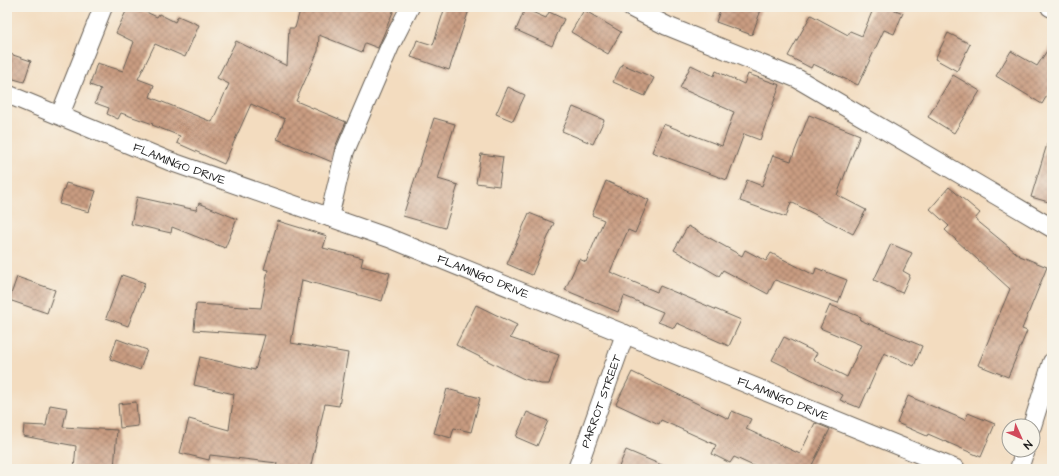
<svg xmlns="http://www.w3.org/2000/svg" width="1059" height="476" font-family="'Architects Daughter',sans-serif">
  <defs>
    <pattern id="building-cross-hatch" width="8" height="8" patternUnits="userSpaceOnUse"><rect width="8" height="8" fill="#c99c81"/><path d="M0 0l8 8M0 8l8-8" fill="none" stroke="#a27e69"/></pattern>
  </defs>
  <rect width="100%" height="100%" fill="#f7f3e8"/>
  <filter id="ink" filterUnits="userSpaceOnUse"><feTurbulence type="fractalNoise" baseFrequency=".025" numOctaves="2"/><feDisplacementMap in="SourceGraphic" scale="8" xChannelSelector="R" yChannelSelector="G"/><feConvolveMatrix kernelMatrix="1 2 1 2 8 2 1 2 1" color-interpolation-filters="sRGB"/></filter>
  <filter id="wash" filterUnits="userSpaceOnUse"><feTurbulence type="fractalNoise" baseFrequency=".012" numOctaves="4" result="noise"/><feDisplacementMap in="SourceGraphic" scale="16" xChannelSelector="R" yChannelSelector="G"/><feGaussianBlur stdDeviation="0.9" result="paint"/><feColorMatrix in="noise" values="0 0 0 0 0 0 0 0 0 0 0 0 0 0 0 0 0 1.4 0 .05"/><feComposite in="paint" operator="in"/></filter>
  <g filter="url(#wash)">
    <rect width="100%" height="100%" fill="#f3dcbf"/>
    <g id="blocks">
      <path fill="url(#building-cross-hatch)" d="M128,7H135L157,17L159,14L175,22L178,16L199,25L185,57L155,44L138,79L154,85L150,97L212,122L229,84L217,78L236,41L287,66L289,28H295L301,7H395L378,48L365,43L362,52L319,35L318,51L296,101L346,122L335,147L332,162L277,139L285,119L251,104L224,164L177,143L180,136L152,125L153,124L121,113L118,119L107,114L109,108L95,103L101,89L90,85L97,63L123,71L134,42L116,33Z
        M445,7H470L449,70L411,57L417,40L433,45Z
        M721,7H762L752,35L716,22Z
        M874,7H888L903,13L894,34L884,30L858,85L813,64L811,68L788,56L811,15L848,35L850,31L862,36Z
        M525,9L546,18L549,12L564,19L552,46L516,30Z
        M584,10L621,32L608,54L571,32Z
        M948,33L970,44L957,71L935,59Z
        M1052,43V87L1042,104L996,76L1011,51L1037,66Z
        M7,53L31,61L24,82L7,77Z
        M622,64L654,78L645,96L613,82Z
        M691,65L714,76L716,71L744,84L748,74L780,85L760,140L744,134L727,180L652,152L663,124L722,146L734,112L680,88Z
        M953,75L980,91L954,133L928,117Z
        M508,87L525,95L513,121L496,114Z
        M573,107L604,120L593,144L562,131Z
        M809,115L860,135L837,195L866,210L853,234L791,202L786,217L740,201L747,180L762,186L773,155L791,161Z
        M434,118L455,124L438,179L458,185L445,228L403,216Z
        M1048,141L1052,142V203L1031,197Z
        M481,154L503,157L499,186L476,183Z
        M606,181L649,200L635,233L628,230L610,272L657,292L660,286L741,320L729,346L677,323L674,328L658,322L663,312L624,296L618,312L565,290L579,259L586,262L604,220L592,215Z
        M66,183L96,191L89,212L59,204Z
        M949,187L980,213L975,219L1020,256L1047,267L1022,329L1027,331L1008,377L978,365L1010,289L945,230L949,226L930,209Z
        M137,197L196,210L199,203L237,219L225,248L172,227L171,233L131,224Z
        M529,213L554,223L532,275L507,264Z
        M278,221L327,236L323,248L363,258L361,266L390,273L382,301L302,280L291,343L348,353L339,406L325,404L310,469H276L277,463L210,455L209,460L180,453L189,419L229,430L234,394L194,385L200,357L255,370L265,335L194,330L196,304L261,308L268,270L264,269Z
        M688,226L742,256L745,250L766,261L771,253L814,275L816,268L847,280L838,303L775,280L768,294L723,270L719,276L674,250Z
        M891,244L912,253L903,271L910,275L902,293L874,280Z
        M122,275L145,283L128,326L106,318Z
        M17,277L55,290L47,313L9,300Z
        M476,305L517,325L510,338L559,355L549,384H541L522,378L456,345Z
        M830,305L861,317L860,320L922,346L914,366L884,353L860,408L840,400L843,395L772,360L784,337L817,353L813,360L847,377L861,345L820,328Z
        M117,339L147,350L140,370L110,359Z
        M632,372L729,419L732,411L751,419L746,429L800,454L815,423L830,429L810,469H760L734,457L730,463L712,454L716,445L661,420L659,424L616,404Z
        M447,389L480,398L471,432L454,428L451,438L434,433Z
        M908,396L965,420L968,413L995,424L981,457L928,434L927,436L897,423Z
        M136,402L138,426L120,428L118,404Z
        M50,405L67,408L63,427L117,430L114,469H74L76,446L23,436L24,425L46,426Z
        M527,412L548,421L537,446L516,437Z
        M626,450L671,469H618Z"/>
    </g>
  </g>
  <g filter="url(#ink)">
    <use href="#blocks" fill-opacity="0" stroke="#675f55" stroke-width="1"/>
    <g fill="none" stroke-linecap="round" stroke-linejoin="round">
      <defs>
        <g id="minor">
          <path d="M630,7L667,26L798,79L1052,228"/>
          <path d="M1050,7L1052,8"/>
          <path id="s1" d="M7,94L169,161L389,238L956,469"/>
          <path d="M60,115L103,7"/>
          <path d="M329,217L345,151L390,46L410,7"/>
          <path d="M1032,426L1052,362"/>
          <path id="s2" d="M577,469L625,334"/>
          <path d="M1019,469L1025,450"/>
        </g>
      </defs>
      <use href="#minor" stroke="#675f55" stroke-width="20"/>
      <use href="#minor" stroke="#fff" stroke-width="18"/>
    </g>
  </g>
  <g text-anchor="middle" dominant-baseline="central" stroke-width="4" stroke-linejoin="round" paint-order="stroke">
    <g font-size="12" fill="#1c1c1c" stroke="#f7f3e8">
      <text stroke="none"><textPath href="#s1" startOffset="186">FLAMINGO DRIVE</textPath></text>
      <text stroke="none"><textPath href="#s1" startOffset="510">FLAMINGO DRIVE</textPath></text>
      <text stroke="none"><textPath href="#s1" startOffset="834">FLAMINGO DRIVE</textPath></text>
      <text stroke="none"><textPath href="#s2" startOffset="72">PARROT STREET</textPath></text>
    </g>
  </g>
  <rect width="1059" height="476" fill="none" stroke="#f7f3e8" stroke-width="24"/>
  <g transform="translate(1021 438) rotate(135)"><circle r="19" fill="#f7f3e8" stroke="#9f9d96"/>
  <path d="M0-3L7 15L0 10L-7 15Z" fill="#d1495b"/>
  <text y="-6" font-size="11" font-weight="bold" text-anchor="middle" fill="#1c1c1c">N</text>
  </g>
</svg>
